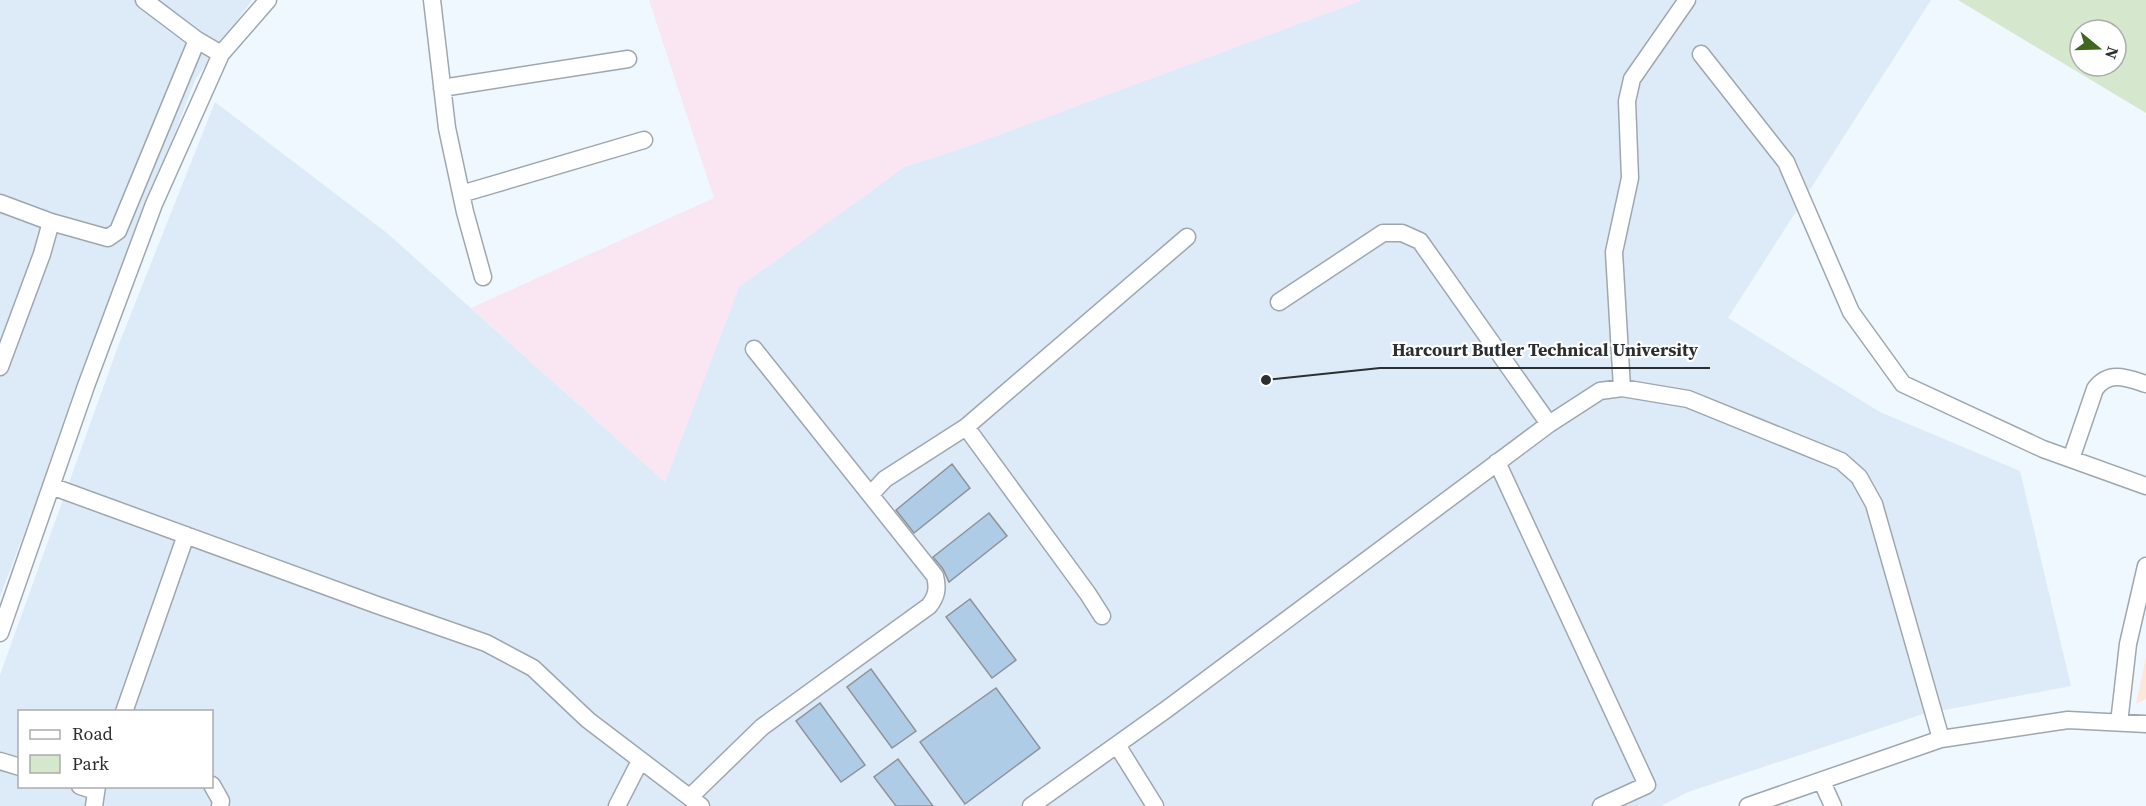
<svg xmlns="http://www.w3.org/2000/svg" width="2146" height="806" font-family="'Source Serif 4',serif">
  <rect width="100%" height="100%" fill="#eff7ff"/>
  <path fill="#fae5f3" d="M649,0H1363L963,148L904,167L739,287L665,482L471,308L714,198Z"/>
  <path fill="#fde7da" d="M2146,657V699L2136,704Z"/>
  <path fill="#ddebf8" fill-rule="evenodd" d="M0,0H252L195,80L0,597Z
    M1363,0H1931L1728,318L1880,412L2020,471L2071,686L1923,714L1688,792L1661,806H0V675L117,349L215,102L387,233L665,482L739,287L904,167L963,148ZM20,712H212V786H20Z"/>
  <path fill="#d5e7cc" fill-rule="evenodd" d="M1958,0H2146V113ZM2080,30H2116V66H2080Z"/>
  <path fill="#afcce6" stroke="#8c939a" stroke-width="1.5" d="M952,464L970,488L914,533L896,510Z
    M989,513L1007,536L949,582L943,569L933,557Z
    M970,599L1016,660L992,678L946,617Z
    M871,669L916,731L892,748L847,687Z
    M996,688L1040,748L965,804L920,742Z
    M820,703L865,765L841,782L796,721Z
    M898,759L933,806H896L874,777Z"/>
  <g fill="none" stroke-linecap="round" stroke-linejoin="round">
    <defs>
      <path id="minor" d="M144,0L197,40
        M432,0L447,128L465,212L483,277
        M1701,54L1786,162L1851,312L1903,384L2043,449L2146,486
        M442,88L628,59
        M461,194L644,140
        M0,203L51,222L42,254L0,367
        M51,222L108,238L118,231L197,40L221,54
        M1279,302L1383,233H1402L1420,241L1549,424
        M1622,388L1614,252L1630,178L1627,101L1632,79L1687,0
        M966,427L1088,594L1102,616
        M2071,459L2095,389C2109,370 2127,378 2146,384
        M1497,462L1647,785L1601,806
        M51,486L377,605L486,643L533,668L588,720L701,806
        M871,494L885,479L966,427L1187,237
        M0,633L86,386L154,204L221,54L268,0
        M124,712L186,535
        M2119,723L2128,644L2146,566
        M1117,745L1155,806
        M0,761L20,767
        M1822,782L1833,806
        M212,785L221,801L220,806
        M80,786L96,791
        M690,797L762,727L929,606C937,596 938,588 935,576L754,349
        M94,806L97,786
        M617,806L640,761
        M1031,806L1167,709L1549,424L1600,391L1622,388L1688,399L1841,461L1859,477L1874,504L1941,739
        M1748,806L1941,739L2068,720L2146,724"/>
    </defs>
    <use href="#minor" stroke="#9fa7ae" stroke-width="19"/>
    <use href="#minor" stroke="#fff" stroke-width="16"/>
  </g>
  <path fill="none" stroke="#2c2f32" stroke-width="2" d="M1266 380L1380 368H1710"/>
  <circle fill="#2c2f32" stroke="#fff" stroke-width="2" cx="1266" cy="380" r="6"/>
  <g font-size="18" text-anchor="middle" font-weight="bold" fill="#2c2f32" stroke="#fff" stroke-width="4.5" stroke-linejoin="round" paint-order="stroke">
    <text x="1545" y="356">Harcourt Butler Technical University</text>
  </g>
  <rect x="18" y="710" width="195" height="78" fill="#ffffff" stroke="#abacad" stroke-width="1.5"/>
  <rect x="30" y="730" width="30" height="9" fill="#ffffff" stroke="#abacad" stroke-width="1.5"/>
  <text x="72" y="740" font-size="18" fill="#2c2f32">Road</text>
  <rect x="30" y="755" width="30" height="18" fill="#d5e7cc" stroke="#abacad" stroke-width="1.5"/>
  <text x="72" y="770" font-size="18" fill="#2c2f32">Park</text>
  <g transform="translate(2098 48) rotate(109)"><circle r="28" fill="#ffffff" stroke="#abacad" stroke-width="1.5"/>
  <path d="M0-4.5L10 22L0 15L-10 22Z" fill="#3f6722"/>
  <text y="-9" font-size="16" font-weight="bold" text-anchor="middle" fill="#2c2f32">N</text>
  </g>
</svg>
